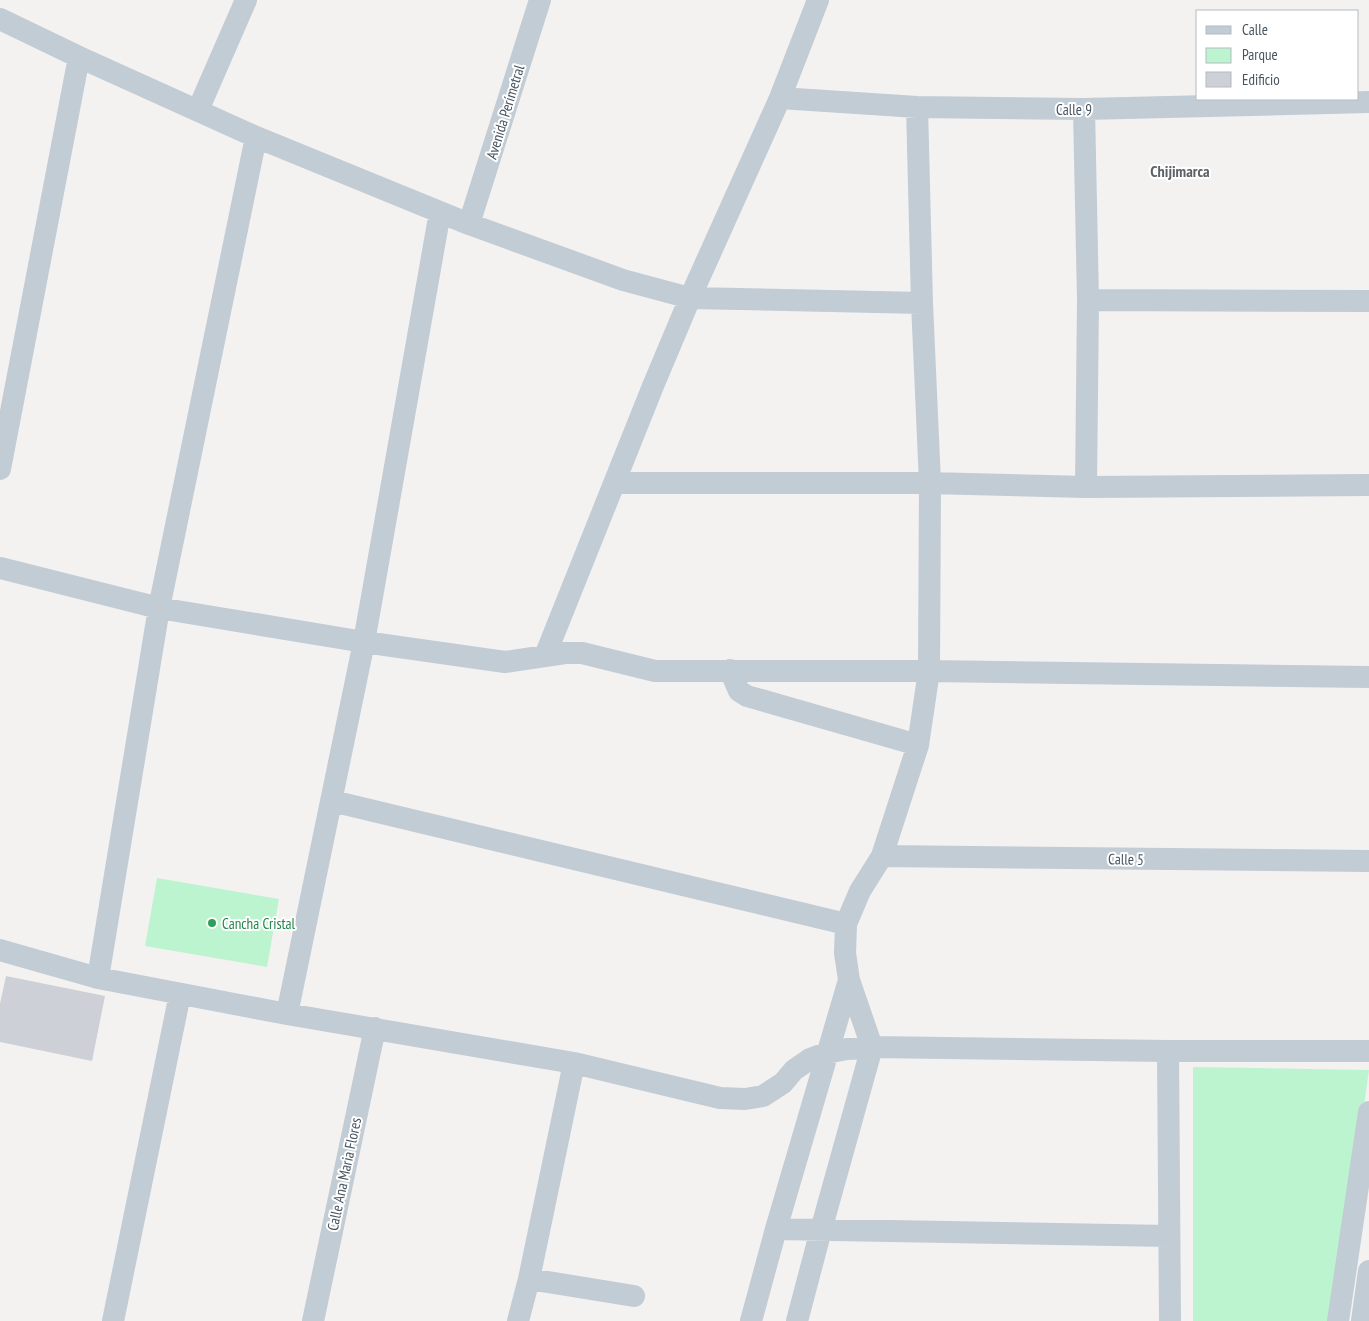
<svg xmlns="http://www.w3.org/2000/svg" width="1369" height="1321" font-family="'PT Sans Narrow',sans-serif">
  <rect width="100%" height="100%" fill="#f4f1f1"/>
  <path fill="#bdf4d0" d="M157,878L279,899L267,967L145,946Z
    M1193,1067L1369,1070L1334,1321H1193Z"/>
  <path fill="#cdd0d6" d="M6,976L105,996L92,1061L0,1042V1004Z"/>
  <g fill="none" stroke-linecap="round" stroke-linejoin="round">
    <path stroke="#c1ccd4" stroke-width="22" d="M0,19L79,57L256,137L469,224L623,280L690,298L922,303
      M780,98L917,107L1084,109L1369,102
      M1084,109L1088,300L1086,487
      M198,110L246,0
      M469,224L540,0
      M1088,300L1369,301
      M0,469L79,57
      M615,483H930L1086,487L1369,485
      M0,568L159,608L364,642L505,662L565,653H582L655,671H929L1369,677
      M545,656L653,386L690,298L780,98L818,0
      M730,670L739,691L747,696L918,745
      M332,801L846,924
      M882,856L1369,861
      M0,950L98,978L287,1014L574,1063L720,1098L745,1099L763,1096L783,1083L794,1070L810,1059L826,1053L847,1049L872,1047L1168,1051H1369
      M98,978L159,608L256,137
      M287,1014L364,642L440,212
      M1168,1051L1170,1321
      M776,1229L1169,1236
      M529,1279L634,1296
      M113,1321L180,994
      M313,1321L375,1028
      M518,1321L529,1279L574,1063
      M751,1321L776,1229L849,980
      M797,1321L821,1230L872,1047L849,980L845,953L846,924L860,891L882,856L918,745L929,671L930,483L922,303L917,107
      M1338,1321L1369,1112
      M1362,1321L1369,1271"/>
  </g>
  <circle fill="#2e9e5b" stroke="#fff" stroke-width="2" cx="212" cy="923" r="5"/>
  <g text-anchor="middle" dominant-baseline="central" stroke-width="4" stroke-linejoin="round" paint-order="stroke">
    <g font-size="15" fill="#475561" stroke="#fff">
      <text x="1074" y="109">Calle 9</text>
      <text transform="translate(505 112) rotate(-73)">Avenida Perímetral</text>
      <text transform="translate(1126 859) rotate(1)">Calle 5</text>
      <text transform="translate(344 1174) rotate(-78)">Calle Ana Maria Flores</text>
    </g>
    <g font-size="15" fill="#27864d" stroke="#fff" text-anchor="start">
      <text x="222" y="923">Cancha Cristal</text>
    </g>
    <g font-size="16" font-weight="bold" fill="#5d6267" stroke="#fff">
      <text x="1180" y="171">Chijimarca</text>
    </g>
  </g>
  <rect x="1196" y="10" width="162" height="90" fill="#ffffff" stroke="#b5bbc0"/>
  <rect x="1206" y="26" width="25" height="8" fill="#c1ccd4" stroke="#b5bbc0"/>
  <text x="1242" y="35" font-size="15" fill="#475561">Calle</text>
  <rect x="1206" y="48" width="25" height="15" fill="#bdf4d0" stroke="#b5bbc0"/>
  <text x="1242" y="60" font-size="15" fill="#475561">Parque</text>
  <rect x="1206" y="72" width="25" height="15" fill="#cdd0d6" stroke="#b5bbc0"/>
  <text x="1242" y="85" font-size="15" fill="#475561">Edificio</text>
</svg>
